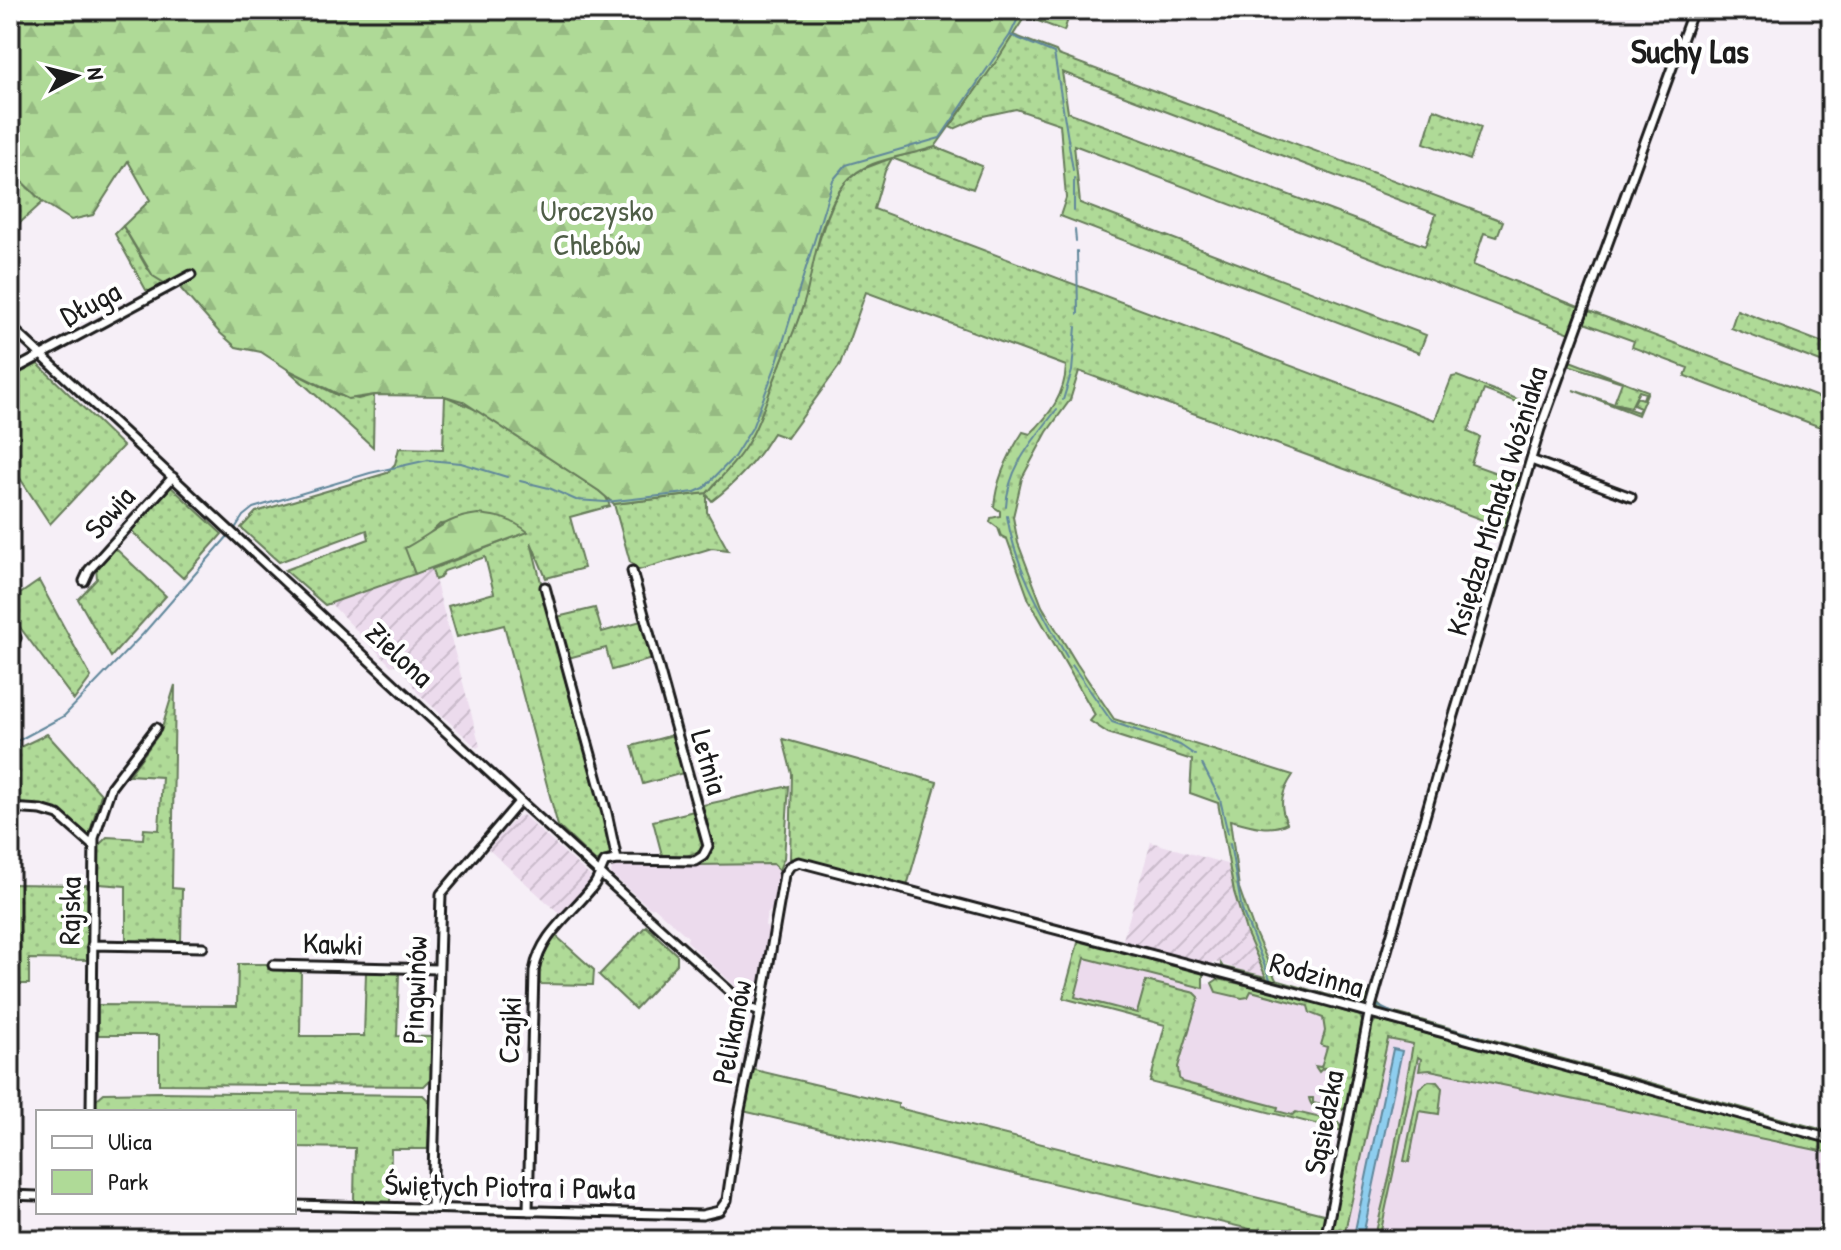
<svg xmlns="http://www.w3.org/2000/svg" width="1841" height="1250" font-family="'Patrick Hand',sans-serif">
  <defs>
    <pattern id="industrial-furrows" width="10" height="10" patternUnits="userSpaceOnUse" patternTransform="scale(2)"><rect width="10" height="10" fill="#ecdbed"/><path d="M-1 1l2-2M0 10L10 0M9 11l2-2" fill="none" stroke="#cabbcb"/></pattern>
    <pattern id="green-dots" width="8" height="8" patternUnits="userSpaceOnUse" patternTransform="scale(2)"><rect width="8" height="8" fill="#afda97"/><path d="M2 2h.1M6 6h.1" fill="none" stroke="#96ba82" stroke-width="1.8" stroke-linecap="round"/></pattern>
    <pattern id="forest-firs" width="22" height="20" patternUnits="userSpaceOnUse" patternTransform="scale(2)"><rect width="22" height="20" fill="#afda97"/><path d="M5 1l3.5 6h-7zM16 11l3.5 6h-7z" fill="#96ba82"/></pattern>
  </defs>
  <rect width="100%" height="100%" fill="#f6eff7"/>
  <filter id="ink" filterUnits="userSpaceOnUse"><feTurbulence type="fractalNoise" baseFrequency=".0125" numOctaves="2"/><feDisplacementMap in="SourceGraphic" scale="16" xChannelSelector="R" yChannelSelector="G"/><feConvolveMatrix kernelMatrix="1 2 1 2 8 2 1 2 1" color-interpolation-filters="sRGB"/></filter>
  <g filter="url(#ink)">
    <path fill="#ecdbed" d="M774,864L779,870L772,909L767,914L765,925L769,930L768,941L755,998L749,999L687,941L688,937L654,907L650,908L611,874L612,866Z
      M1078,943L1200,976L1205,983L1262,994L1355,1020L1333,1128L1150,1082L1165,1025L1063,998Z
      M1397,1032L1831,1148V1240H1341L1387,1034L1396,1036Z"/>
    <path fill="url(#industrial-furrows)" d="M432,568L480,746L477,748L417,692L399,664L391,666L332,605H325Z
      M523,815L590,876L589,882L560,914L488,849L517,817Z
      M1151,842L1230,865L1234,892L1247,934L1266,978L1215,962L1212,964L1122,943Z"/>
    <path fill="url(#green-dots)" stroke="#667b5a" stroke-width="2" fill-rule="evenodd" d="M1029,10H1071L1064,31L1025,16Z
      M1013,35L1056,51L1058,55L1503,221L1497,237L1484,233L1473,265L1579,307L1570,333L1074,145L1080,203L1426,335L1419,353L1060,216L1066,198L1060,124L1016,109L983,116L954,129L950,127ZM1062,72L1436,214L1425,246L1068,112Z
      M1434,109L1481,127L1470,160L1424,143Z
      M935,147L982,166L973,189L892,158L885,171L874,209L1435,420L1452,377L1457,376L1538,407L1543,412L1484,390L1468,432L1480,437L1471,464L1519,481L1507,529L1079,371L1070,400L1047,432L1022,478L1013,517L1018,543L1042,606L1077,664L1114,719L1293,775C1282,791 1278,805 1287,823C1268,833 1249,824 1230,820L1239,888L1255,933L1276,980L1359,1004L1369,993V1000L1364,1006L1221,967V964L1223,967L1266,977L1247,934L1234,892L1218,803L1190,793L1192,760L1108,733L1090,721L1095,715L1029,600L1007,539L1001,536L998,528L990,522L991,518L1000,516V511L994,507C996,479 1008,455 1023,432L1030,434C1050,415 1065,394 1066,366L866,292L840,365L787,438L773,433C757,460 737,482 712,501L707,495V512L728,550L712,548L639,570L630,562L614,504L707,493L736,460L755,428L801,311L810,269L825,223L834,201L845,182L860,170L892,158Z
      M10,170L43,202L10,232Z
      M123,226L147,268L166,284L152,293L146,290L115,234Z
      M1737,310L1831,346V366L1731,328Z
      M1589,311L1831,402V431L1685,376L1688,368L1632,347L1634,341L1584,323Z
      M1570,361L1648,391L1638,415L1573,390L1638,412L1640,408L1633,405L1637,397L1643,399L1645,393L1639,391L1631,407L1614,403L1622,382L1568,365Z
      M38,364L123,446L50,524L10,463V378Z
      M287,369L337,395L358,399L374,395L373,447Z
      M445,396L479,411L599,491L606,497L610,506L570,517L584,568L546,578L531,542L571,703L610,839V854L596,862L558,826L504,625L457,637L448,606L494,593L485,557L444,571L440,578L435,580L432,569L527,532L440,524L426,537L406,548L415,574L325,605L285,570L369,539L367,530L279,562L241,528L256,512L387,473L395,464L399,448L443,449Z
      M170,486L222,534L183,578L130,530Z
      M114,547L166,596L111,657L78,599L97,579L96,567Z
      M39,581L91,677L74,700L10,614V601Z
      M595,608L602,632L641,621L652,659L612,670L606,648L568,658L557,617Z
      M175,685L172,888L182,889L181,942H126V886L99,884V845L107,837L143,839L144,829L159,830L162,777L129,775L161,731Z
      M47,734L101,794L89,835C54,806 55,807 10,804V752Z
      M673,735L683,773L643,784L632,746Z
      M783,739L937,782L907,886L806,860L790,858L792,774Z
      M789,786L784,858L779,870L773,864L694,865L704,860L711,848L703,805Z
      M694,811L703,842L702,850L687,856L662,855L653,821Z
      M10,884L87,885V960L29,959V984H10Z
      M646,926L677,955V964L635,1009L599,975Z
      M555,935L594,970L593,985L540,984C539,962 541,952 555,935Z
      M1079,939L1199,971L1203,974V988L1085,958L1075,997L1137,1013L1146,981L1195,993L1199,997L1178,1067L1179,1078L1182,1082L1278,1107L1277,1111L1292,1115L1296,1112L1338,1122L1343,1131L1150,1082L1165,1025L1063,998Z
      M238,964H268V969L301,971L300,1036H364L366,972L399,973L397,1036L431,1037V1079L424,1086L159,1084V1035H98V1005L237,1006Z
      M1218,979L1287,994L1360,1016L1363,1023L1362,1031L1348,1104C1339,1119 1312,1115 1309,1098H1313V1103L1334,1108L1343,1074L1323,1068L1319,1072L1315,1066L1321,1067L1327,1047L1321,1045L1325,1031L1323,1018L1310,1013L1308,1006L1251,991L1248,997L1242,998L1216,992L1212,983Z
      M1377,1003L1384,1010L1831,1132V1136L1386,1014L1378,1011Z
      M1376,1020L1831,1142V1153L1430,1070L1419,1071L1421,1059L1418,1057L1379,1240H1374L1390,1174L1413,1044L1388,1039L1343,1240H1330L1371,1026Z
      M751,1069L898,1104V1108L1323,1214L1326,1218L1322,1240H1297L743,1111Z
      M1429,1081L1437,1082L1442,1088L1439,1114L1419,1111L1409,1162L1404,1161L1419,1088Z
      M157,1092L423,1095L430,1102L428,1149H391L390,1202L354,1201L355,1148L294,1147V1112H96V1100L104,1093Z"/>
    <path fill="url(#forest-firs)" stroke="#667b5a" stroke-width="2" d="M10,10H1029L998,59L935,147C906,157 865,158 845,183C821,212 815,257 807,292C800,320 787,346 777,373C767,397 760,424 746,446C735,464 720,478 707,493L614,504L599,491L462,401L445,396L374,395L348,399L287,369L261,352L236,347L219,332L181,289L188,273L166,284L153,276L123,226L150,200L128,161L93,215L71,220L43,202L10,170Z
      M478,514C498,516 512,519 528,532L415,574L405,548C434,533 443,518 478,514Z"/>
    <path fill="#8eceef" stroke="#60879b" stroke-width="2" d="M1393,1049L1402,1051L1362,1240H1353Z"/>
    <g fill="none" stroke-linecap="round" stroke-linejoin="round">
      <path stroke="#60879b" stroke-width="2" d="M1010,35L1054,53L1073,170
        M1074,178V211
        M1075,230L1076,241
        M1077,251L1078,314
        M1063,400L1072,371L1076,327
        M520,481L549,488L576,500L606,502L695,492L704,488L734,457L752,428L776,365L833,180L846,165L940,138L1010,35L1022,10
        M1006,507C1008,466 1034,440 1057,409
        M1007,516C1015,567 1042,613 1067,657
        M236,527L243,516L253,508L370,473L428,460L461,463L507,477
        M1072,665L1112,722L1180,745L1195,755
        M10,745L64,716L143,634L228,536
        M1202,764L1220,799L1228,834
        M14,802L18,743
        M1230,844L1242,910L1270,979
        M10,860L13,814
        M1271,981L1352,1003L1360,1005L1364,1001
        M1378,1006L1399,1016L1478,1036"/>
      <defs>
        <path id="minor" d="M10,326L520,801L747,1007L760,1012
          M10,372L191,275
          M1531,460L1631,497
          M84,581L89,570L173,477
          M545,587L607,813L617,860
          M10,623L16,638L10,648
          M10,808L41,810L58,815L93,846
          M92,945L203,947
          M273,965L438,969
          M91,1112L94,838L111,787L156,728
          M10,1195L38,1196
          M294,1205L702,1215L719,1211L727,1200L740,1110L762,1003L784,875L790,866L799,862L1283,989L1831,1139
          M432,1209L441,894L520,801
          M528,1211L534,971C541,933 572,914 594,885C599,878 601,869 605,862L617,860L695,861L703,856L708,846L632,571
          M1325,1240L1369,1014L1452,722L1540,429L1693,10"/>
      </defs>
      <use href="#minor" stroke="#1c1c1c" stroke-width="13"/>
      <use href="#minor" stroke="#fff" stroke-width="7"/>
    </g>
  </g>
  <g text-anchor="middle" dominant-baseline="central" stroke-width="8" stroke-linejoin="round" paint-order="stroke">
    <g font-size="30" fill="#4f5e47" stroke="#fff">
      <text x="597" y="210">Uroczysko<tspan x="597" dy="34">Chlebów</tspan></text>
    </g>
    <g font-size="30" fill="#1c1c1c" stroke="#fff">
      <text transform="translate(90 303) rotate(-28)">Długa</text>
      <text transform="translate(1496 501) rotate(-73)">Księdza Michała Woźniaka</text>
      <text transform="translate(109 512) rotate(-48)">Sowia</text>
      <text transform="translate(400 654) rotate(43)">Zielona</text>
      <text transform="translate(710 762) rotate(74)">Letnia</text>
      <text transform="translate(69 911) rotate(-89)">Rajska</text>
      <text transform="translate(333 943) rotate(2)">Kawki</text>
      <text transform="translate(1317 974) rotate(16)">Rodzinna</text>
      <text transform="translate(414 990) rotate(-88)">Pingwinów</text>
      <text transform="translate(509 1030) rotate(-88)">Czajki</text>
      <text transform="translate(731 1032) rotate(-79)">Pelikanów</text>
      <text transform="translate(1323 1122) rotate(-79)">Sąsiedzka</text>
      <text transform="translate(510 1186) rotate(1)">Świętych Piotra i Pawła</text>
    </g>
    <g font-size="34" font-weight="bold" fill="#1c1c1c" stroke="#fff">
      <text x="1690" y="51">Suchy Las</text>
    </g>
  </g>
  <rect width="1841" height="1250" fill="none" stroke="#fff" stroke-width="40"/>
  <rect x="20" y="20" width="1801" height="1210" fill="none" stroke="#1c1c1c" stroke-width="3" filter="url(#ink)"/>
  <rect x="36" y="1110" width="260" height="104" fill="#ffffff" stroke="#a4a4a4" stroke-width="2"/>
  <rect x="52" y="1136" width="40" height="12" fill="#ffffff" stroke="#a4a4a4" stroke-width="2"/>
  <text x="108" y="1150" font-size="24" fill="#1c1c1c">Ulica</text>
  <rect x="52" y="1170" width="40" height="24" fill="#afda97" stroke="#a4a4a4" stroke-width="2"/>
  <text x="108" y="1190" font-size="24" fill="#1c1c1c">Park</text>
  <g transform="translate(76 76) rotate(83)" stroke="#ffffff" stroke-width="6" paint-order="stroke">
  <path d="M0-6L14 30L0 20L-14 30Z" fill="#1c1c1c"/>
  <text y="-12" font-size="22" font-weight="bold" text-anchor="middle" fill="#1c1c1c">N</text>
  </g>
</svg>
